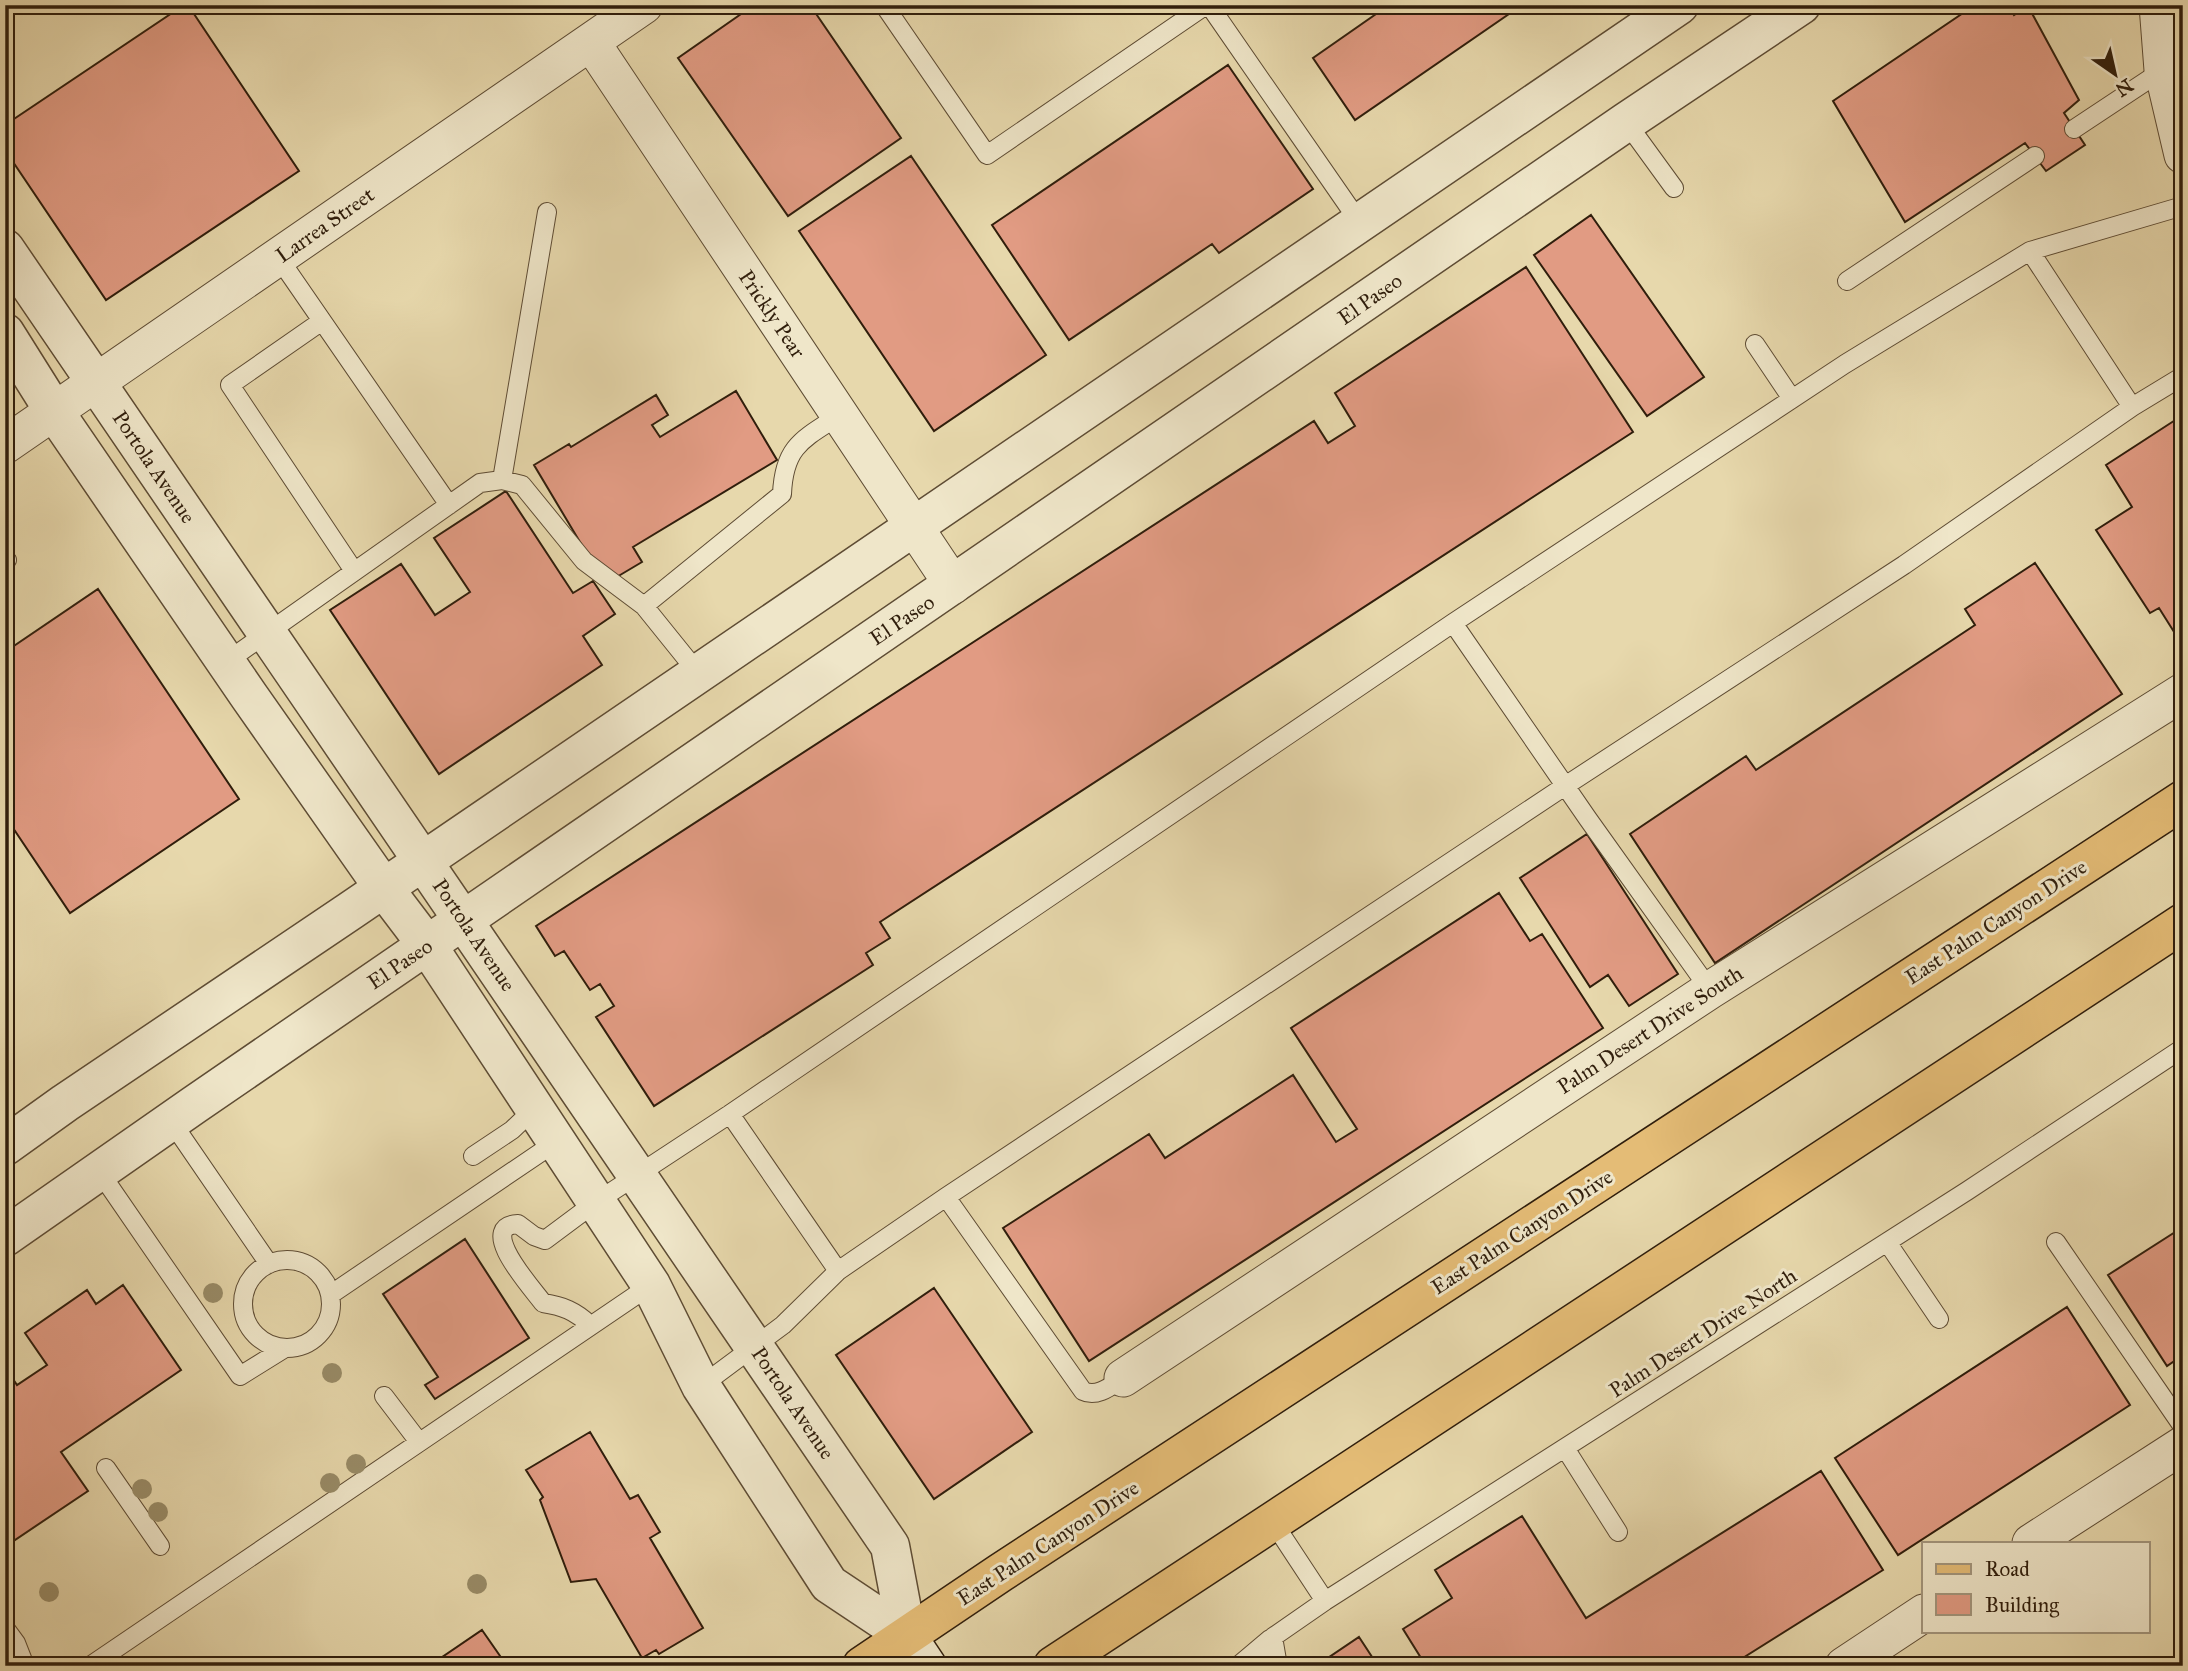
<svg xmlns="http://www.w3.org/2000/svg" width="2188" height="1671" font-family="'IM FELL Great Primer',serif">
  <rect width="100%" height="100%" fill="#e7d8ac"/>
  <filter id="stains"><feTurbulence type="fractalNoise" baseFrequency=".00286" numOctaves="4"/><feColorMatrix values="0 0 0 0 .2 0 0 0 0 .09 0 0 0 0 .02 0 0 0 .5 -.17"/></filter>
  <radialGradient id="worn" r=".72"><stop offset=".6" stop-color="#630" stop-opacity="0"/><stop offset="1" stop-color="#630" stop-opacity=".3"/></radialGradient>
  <path fill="#e19b83" stroke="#301e0c" stroke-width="2" d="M184,5H188L299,171L106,300L5,150V125Z
    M754,5H810L901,138L788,216L678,58Z
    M1389,5H1522L1355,120L1313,58Z
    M1975,5H2008L2014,15L2028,6L2079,100L2064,113L2085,145L2046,171L2025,143L1905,222L1833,101Z
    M1228,65L1313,189L1219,253L1212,244L1069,340L992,225Z
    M911,156L1046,355L934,431L799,231Z
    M1591,215L1704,377L1647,416L1534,255Z
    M1526,267L1633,432L880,922L890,938L866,953L873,965L654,1106L596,1017L614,1006L600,984L590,990L564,951L555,956L536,926L1314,421L1328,443L1355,426L1335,393Z
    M736,391L777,460L633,547L642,562L605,584L534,465L569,444L571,447L656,395L668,415L652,425L660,437Z
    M2183,415V642L2181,643L2159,608L2150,613L2096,530L2132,507L2106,465Z
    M506,491L573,593L593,581L615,614L583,636L602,665L439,774L330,610L401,564L435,615L470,592L434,538Z
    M2035,563L2122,694L1715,963L1630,834L1746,756L1756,770L1975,625L1965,609Z
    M98,589L239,799L70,913L5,816V652Z
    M1587,834L1678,974L1629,1006L1608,975L1590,987L1520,878Z
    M1499,893L1530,941L1542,934L1603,1028L1089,1361L1003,1228L1149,1134L1165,1158L1293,1075L1336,1142L1357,1129L1291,1028Z
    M2183,1227V1355L2167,1366L2108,1275Z
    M465,1239L529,1338L435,1399L425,1385L438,1377L383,1294Z
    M123,1285L181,1370L61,1452L88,1491L9,1544L5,1538V1367L17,1385L47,1365L25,1333L87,1290L96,1304Z
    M934,1288L1032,1432L934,1499L836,1355Z
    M2067,1307L2130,1405L1898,1555L1835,1458Z
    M590,1432L630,1499L638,1495L660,1532L650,1538L703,1628L659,1654L656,1650L642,1658L596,1579L571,1582L540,1500L543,1497L526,1470Z
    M1821,1471L1883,1570L1730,1666H1473L1469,1659L1458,1666H1426L1403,1629L1452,1598L1435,1570L1522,1516L1586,1618Z
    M482,1630L507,1666H429Z
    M1359,1637L1378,1666H1321L1319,1664Z"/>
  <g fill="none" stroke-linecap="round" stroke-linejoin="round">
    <defs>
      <path id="service" d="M884,5L987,155L1206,5
        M1209,5L1360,223
        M1626,122L1674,188
        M2074,129L2163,70
        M2030,251L2132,407
        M278,257L449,505
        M1847,281L2035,156
        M322,321L230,385L354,571
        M1755,344L1792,399
        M502,480L547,212
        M5,561L7,560
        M644,606L782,494C784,446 803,439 840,415
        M1453,623L1588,819L1710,990
        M226,662L480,483L502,480L522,485L584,561L644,606L698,673
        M730,1114L838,1271
        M171,1121L269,1264
        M473,1156L512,1130L534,1109
        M99,1171L240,1376L285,1348
        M946,1197L1083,1391C1097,1398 1111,1386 1123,1378
        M1887,1242L1939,1319
        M2056,1242L2183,1427
        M243 1304a44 44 0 1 1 88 0a44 44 0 1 1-88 0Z
        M330,1295L556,1142
        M590,1325C575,1311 563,1306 543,1303C533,1289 475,1226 518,1224L534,1236L545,1240L596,1202L730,1114L1453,623L1845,364L2030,251L2183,206
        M701,1386L783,1325L838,1271L946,1197L1565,786L1904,565L2132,407L2183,376
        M384,1396L419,1442
        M1565,1448L1618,1532
        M106,1468L160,1546
        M1273,1522L1325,1601
        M5,1628L16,1643L25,1666
        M1273,1637L1278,1666
        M90,1666L651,1285
        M1238,1666L1270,1639
        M1261,1666L1273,1637L1325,1601L1967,1191L2183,1048"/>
      <path id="minor" d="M2158,5L2163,70L2183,155
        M591,42L953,585
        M5,445L644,5
        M1123,1378L1710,990L2183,692
        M2031,1543L2183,1445
        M1844,1666L1924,1613"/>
      <path id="tertiary" d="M5,249L890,1546L907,1636
        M5,333L54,411L249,696L383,887L427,945L651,1285L701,1386L829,1584L907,1636
        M5,1146L65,1103L350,911L1679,5
        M5,1237L194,1105L1626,122L1801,5"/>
      <path id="secondary" d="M907,1636L927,1666"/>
      <path id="primary" d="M862,1666L1000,1573L2183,800
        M1053,1666L2183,923"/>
    </defs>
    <use href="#service" stroke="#5e4c34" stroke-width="20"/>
    <use href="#minor" stroke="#5e4c34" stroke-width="39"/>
    <use href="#tertiary" stroke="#5e4c34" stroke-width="41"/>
    <use href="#secondary" stroke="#301e0c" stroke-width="41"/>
    <use href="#primary" stroke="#301e0c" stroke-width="41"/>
    <use href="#service" stroke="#efe6c9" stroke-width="18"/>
    <use href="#minor" stroke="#efe6c9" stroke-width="37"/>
    <use href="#tertiary" stroke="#efe6c9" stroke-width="38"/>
    <use href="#secondary" stroke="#efe6c9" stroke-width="38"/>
    <use href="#primary" stroke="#e4bc76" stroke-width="38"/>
  </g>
  <g fill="#998c68">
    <circle cx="213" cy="1293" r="10"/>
    <circle cx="332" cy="1373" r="10"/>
    <circle cx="356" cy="1464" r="10"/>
    <circle cx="330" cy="1483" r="10"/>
    <circle cx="142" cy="1489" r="10"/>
    <circle cx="158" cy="1512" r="10"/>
    <circle cx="477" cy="1584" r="10"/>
    <circle cx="49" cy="1592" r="10"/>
  </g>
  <g text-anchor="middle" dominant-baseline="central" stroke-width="6" stroke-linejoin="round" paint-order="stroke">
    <g font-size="21" fill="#301e0c" stroke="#efe6c9">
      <text transform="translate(325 225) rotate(-35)">Larrea Street</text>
      <text transform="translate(1370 299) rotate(-35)">El Paseo</text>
      <text transform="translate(772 314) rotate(56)">Prickly Pear</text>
      <text transform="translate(154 467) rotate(56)">Portola Avenue</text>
      <text transform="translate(902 620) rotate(-34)">El Paseo</text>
      <text transform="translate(1996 922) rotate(-33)">East Palm Canyon Drive</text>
      <text transform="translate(474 935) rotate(56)">Portola Avenue</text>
      <text transform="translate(400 964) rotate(-34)">El Paseo</text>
      <text transform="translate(1650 1030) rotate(-33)">Palm Desert Drive South</text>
      <text transform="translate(1522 1232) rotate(-33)">East Palm Canyon Drive</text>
      <text transform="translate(1703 1333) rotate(-33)">Palm Desert Drive North</text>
      <text transform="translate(793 1403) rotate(56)">Portola Avenue</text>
      <text transform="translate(1048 1543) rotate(-33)">East Palm Canyon Drive</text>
    </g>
  </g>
  <rect width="2188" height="1671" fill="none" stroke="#e7d8ac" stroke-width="28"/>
  <rect x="7" y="7" width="2174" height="1657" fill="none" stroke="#301e0c" stroke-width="3.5"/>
  <rect x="14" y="14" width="2160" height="1643" fill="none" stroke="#301e0c" stroke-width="2"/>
  <rect x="1922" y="1542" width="228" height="91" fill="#efe6c9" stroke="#a3967d" stroke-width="2"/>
  <rect x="1936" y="1564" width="35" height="10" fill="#e4bc76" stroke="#a3967d" stroke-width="2"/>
  <text x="1985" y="1576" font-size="21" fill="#301e0c">Road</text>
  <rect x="1936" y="1594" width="35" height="21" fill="#e19b83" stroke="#a3967d" stroke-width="2"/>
  <text x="1985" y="1612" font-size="21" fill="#301e0c">Building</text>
  <g transform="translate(2115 74) rotate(146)" stroke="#efe6c9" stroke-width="5" paint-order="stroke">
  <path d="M0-5L12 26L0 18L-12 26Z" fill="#301e0c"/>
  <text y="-10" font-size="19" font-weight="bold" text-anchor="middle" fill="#301e0c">N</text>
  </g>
  <rect width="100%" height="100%" filter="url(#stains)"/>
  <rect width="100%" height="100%" fill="url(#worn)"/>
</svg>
